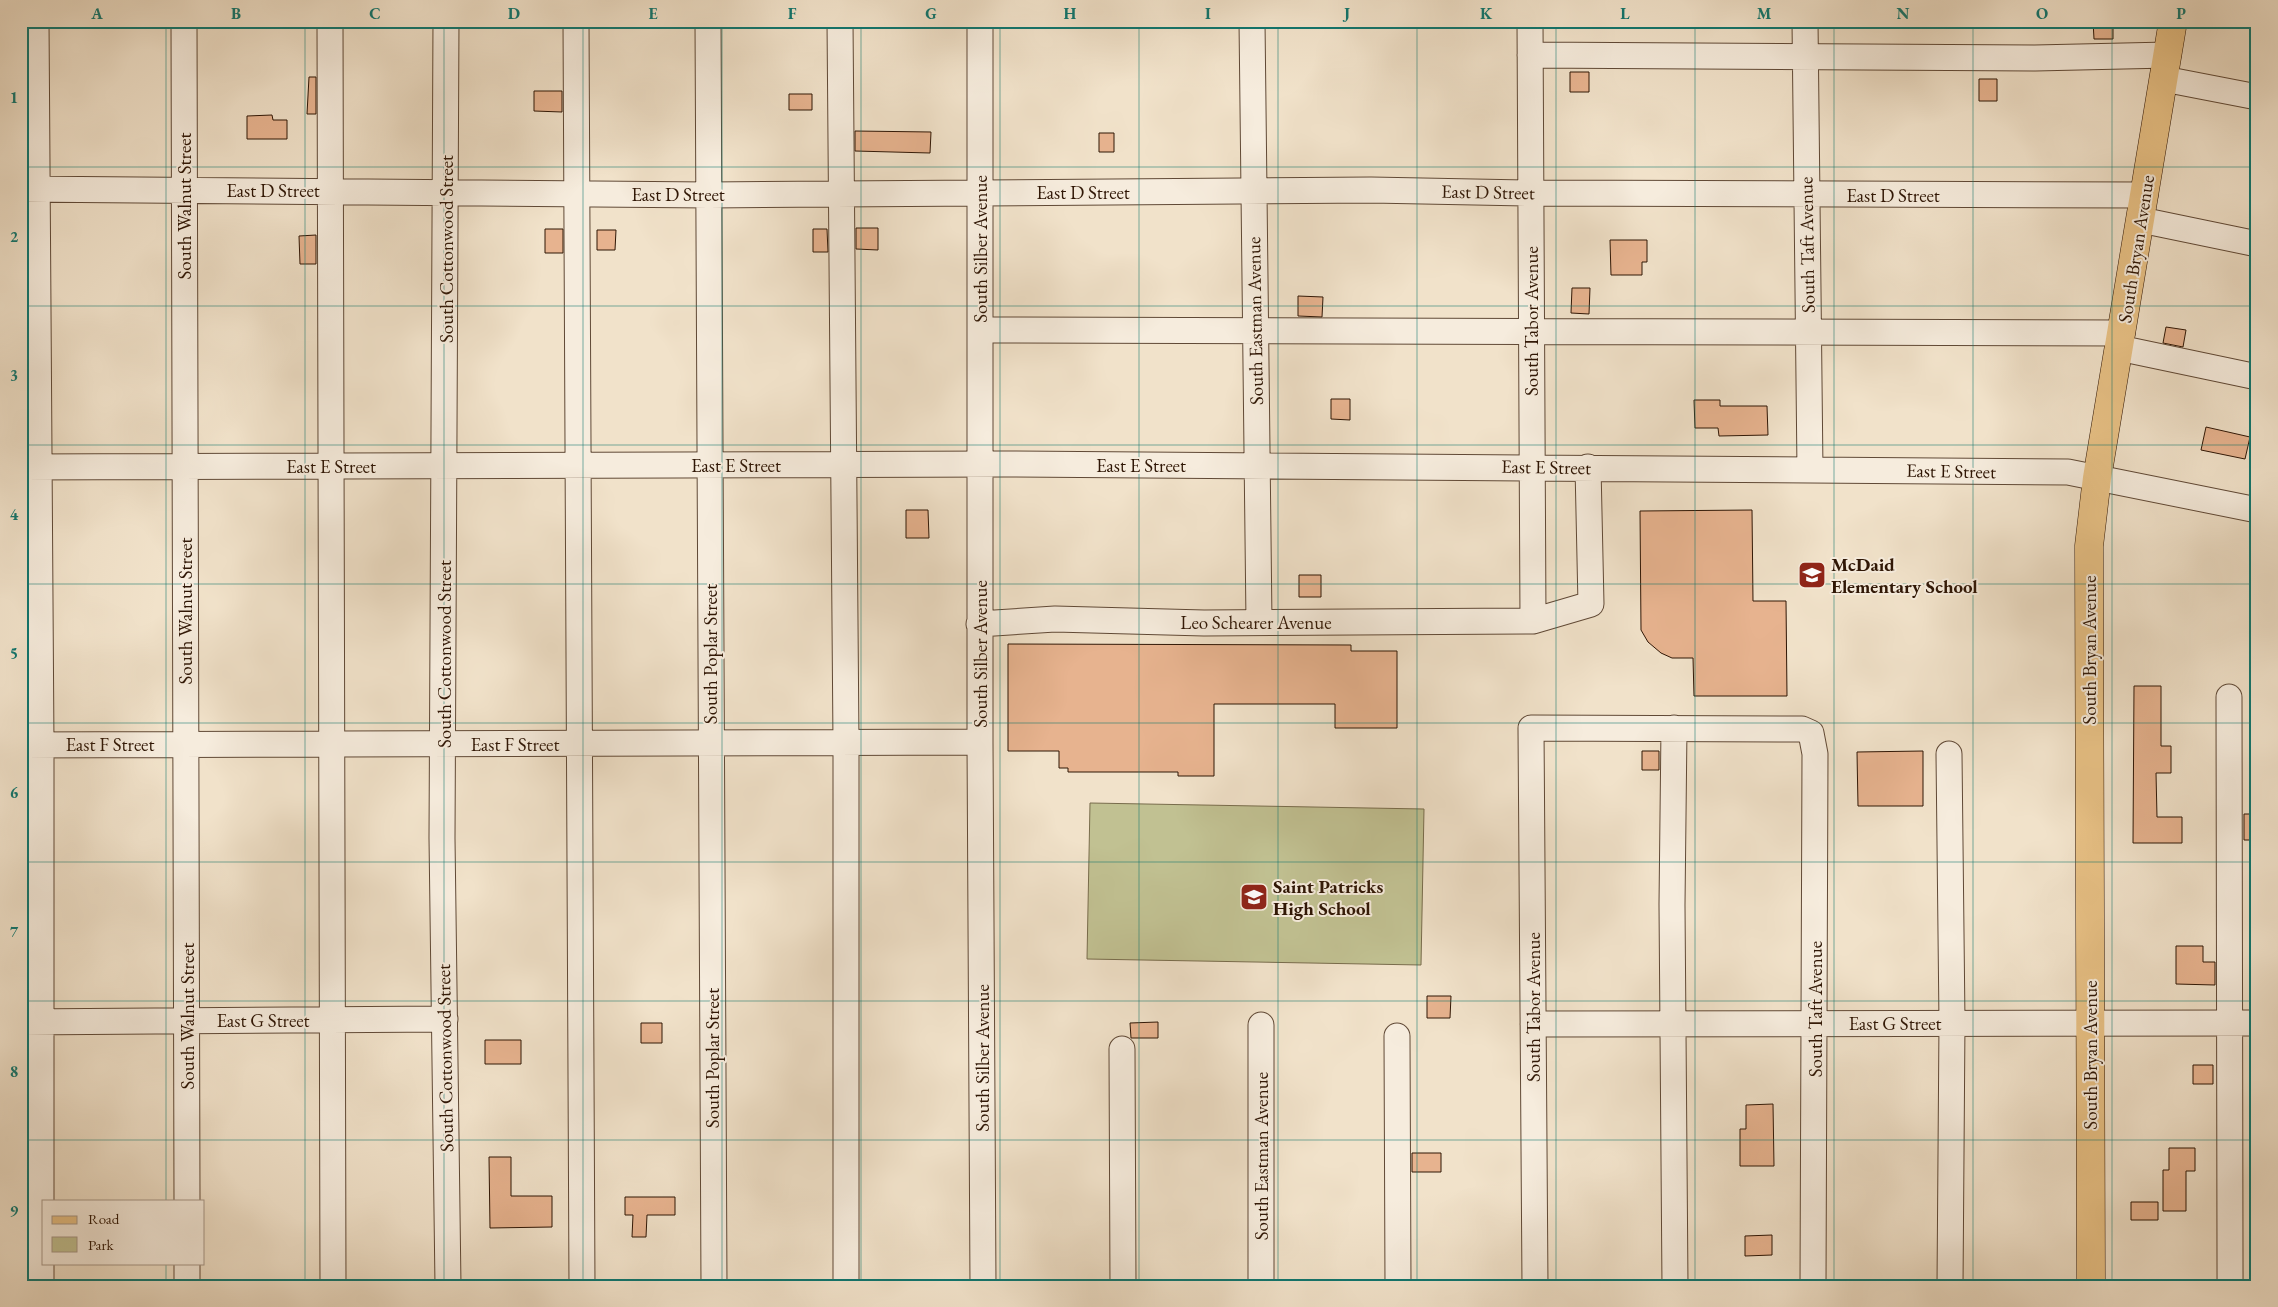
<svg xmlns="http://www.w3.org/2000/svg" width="2278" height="1307" font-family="'EB Garamond',serif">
  <rect width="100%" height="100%" fill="#f1e2ca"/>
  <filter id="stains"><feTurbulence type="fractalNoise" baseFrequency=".004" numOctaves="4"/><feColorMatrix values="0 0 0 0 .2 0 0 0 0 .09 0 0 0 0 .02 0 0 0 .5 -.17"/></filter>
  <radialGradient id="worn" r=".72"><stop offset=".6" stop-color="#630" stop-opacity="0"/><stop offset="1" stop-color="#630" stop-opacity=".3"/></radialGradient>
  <path fill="#c1c192" stroke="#786c4c" d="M1090,803L1424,809L1421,965L1087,959Z"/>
  <path fill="#e7b38f" stroke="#2f1605" d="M2093,21H2113V39H2094Z
    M1570,72H1589V92H1570Z
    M309,77H316V114H307Z
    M1979,79H1997V101H1979Z
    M534,91H562V112L534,111Z
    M789,94H812V110H789Z
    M272,115L273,120H287V139H247V116Z
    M855,131L931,132L930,153L855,151Z
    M1099,133H1114V152H1099Z
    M856,228H878V250L856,249Z
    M545,229H563V253H545Z
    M813,229H827L828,252H813Z
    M597,230H616L615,250H597Z
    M316,235V264H300L299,236Z
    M1610,240H1647V262H1642V275H1611Z
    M1572,288H1590L1589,314L1571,313Z
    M1298,296L1323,297L1322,317L1298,316Z
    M2166,327L2186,330L2183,347L2163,343Z
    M1331,399H1350V420L1331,419Z
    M1694,400H1720V406H1767L1768,435L1719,436L1718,428H1695Z
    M2206,427L2250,437L2245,459L2201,450Z
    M906,510H928L929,538H906Z
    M1752,510L1753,601H1786L1787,696H1694L1693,658H1672L1661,653L1648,642L1641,630L1640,511Z
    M1299,575H1321V597H1299Z
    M1008,644L1351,645V651H1397V728H1335V704H1214V776H1178V772H1068V768H1059V751H1008Z
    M2134,686H2161V746H2171V773H2156L2157,817H2182V843H2133Z
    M1642,751H1659V770H1642Z
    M1923,751V806H1858L1857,752Z
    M2244,814H2257V840H2244Z
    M2176,946H2203V962H2215V985L2176,984Z
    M1427,996H1451L1450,1018H1427Z
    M1158,1022V1038H1131L1130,1023Z
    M641,1023H662V1043H641Z
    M485,1040H521V1064H485Z
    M2193,1065H2213V1084H2193Z
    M1773,1104L1774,1166H1740V1129H1746V1105Z
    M2169,1148H2195V1171H2186V1211H2163V1170H2169Z
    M1412,1153H1441V1172H1412Z
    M489,1157H511V1196H552V1227L490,1228Z
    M625,1197H675V1215H647L646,1237H632L633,1215H625Z
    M2131,1202H2158V1220H2131Z
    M1772,1235V1255L1745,1256V1236Z"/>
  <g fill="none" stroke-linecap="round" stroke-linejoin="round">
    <defs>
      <path id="minor" d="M36,21L41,745V1286
        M184,21L187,1201
        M330,21L333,1286
        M446,21L442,838L448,1286
        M576,21L582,1286
        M708,21L714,1286
        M840,21L846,742V1286
        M980,21V742L983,1286
        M1252,21L1259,622
        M1530,21L1533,621
        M1805,21L1810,470
        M1530,55L2035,58L2168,55
        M2164,79L2257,97
        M21,189L709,195L1371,190L1530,193L2145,195
        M2141,220L2257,244
        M980,330L2122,333
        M2119,348L2257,377
        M21,467L1003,464L2068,472L2257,510
        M979,624L1055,619L1204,623L1533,621L1591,604L1588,467
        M2229,697C2229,894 2231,1090 2230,1286
        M1674,728L1672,905L1675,1286
        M21,745L980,742
        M1949,754L1952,1022L1950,1286
        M21,1022L445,1019
        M1533,1024L2257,1023
        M1397,1036L1398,1286
        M1122,1049L1123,1286
        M187,1263V1286
        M1261,1286V1025
        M1535,1286L1531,728L1802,729L1811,733L1815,754L1813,1286"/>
      <path id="major" d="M2091,1286L2089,546L2097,478L2173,21"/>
    </defs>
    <use href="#minor" stroke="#604936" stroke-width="27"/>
    <use href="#major" stroke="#2f1605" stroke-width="29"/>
    <use href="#minor" stroke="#f6ecdd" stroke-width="25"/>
    <use href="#major" stroke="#e8c185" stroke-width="28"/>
  </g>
  <path fill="none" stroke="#0f766e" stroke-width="1" stroke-opacity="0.55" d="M166,21V1201M305,21V1286M444,21V1286M583,21V1286M722,21V1286M861,21V1286M1000,21V1286M1139,21V1286M1278,21V1286M1417,21V1286M1556,21V1286M1695,21V1286M1834,21V1286M1973,21V1286M2112,21V1286M21,167H2257M21,306H2257M21,445H2257M21,584H2257M21,723H2257M21,862H2257M21,1001H2257M21,1140H2257M166,1263V1286"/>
  <defs>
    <symbol id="school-square" viewBox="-11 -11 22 22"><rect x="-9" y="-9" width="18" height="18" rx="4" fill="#8f2418" stroke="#f6ecdd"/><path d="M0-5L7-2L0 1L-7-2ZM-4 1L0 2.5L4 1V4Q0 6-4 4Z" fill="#fff"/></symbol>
  </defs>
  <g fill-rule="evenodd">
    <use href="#school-square" x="1796" y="559" width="32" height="32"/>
    <use href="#school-square" x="1238" y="881" width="32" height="32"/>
  </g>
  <g text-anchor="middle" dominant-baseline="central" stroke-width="4" stroke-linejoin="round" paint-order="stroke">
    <g font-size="19" fill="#2f1605" stroke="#f6ecdd">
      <text x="273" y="190">East D Street</text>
      <text x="1083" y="192">East D Street</text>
      <text transform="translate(1488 192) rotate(1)">East D Street</text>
      <text x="678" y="194">East D Street</text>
      <text x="1893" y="195">East D Street</text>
      <text transform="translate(184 206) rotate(-90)">South Walnut Street</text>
      <text transform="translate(1807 245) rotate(-91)">South Taft Avenue</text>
      <text transform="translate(446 249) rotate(-90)">South Cottonwood Street</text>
      <text transform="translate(980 249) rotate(-90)">South Silber Avenue</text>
      <text transform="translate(2136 249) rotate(-81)">South Bryan Avenue</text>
      <text transform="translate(1255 321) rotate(-91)">South Eastman Avenue</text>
      <text transform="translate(1531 321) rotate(-90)">South Tabor Avenue</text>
      <text x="736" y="465">East E Street</text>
      <text x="1141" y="465">East E Street</text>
      <text x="331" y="466">East E Street</text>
      <text transform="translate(1546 467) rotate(1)">East E Street</text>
      <text transform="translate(1951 471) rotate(1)">East E Street</text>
      <text transform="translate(185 611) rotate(-90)">South Walnut Street</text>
      <text x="1256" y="622">Leo Schearer Avenue</text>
      <text transform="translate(2089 650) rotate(-90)">South Bryan Avenue</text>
      <text transform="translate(444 654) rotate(-90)">South Cottonwood Street</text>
      <text transform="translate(710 654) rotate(-90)">South Poplar Street</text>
      <text transform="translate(980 654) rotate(-90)">South Silber Avenue</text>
      <text x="110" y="744">East F Street</text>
      <text x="515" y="744">East F Street</text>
      <text transform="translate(1533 1007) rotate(-90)">South Tabor Avenue</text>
      <text transform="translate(1815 1009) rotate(-90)">South Taft Avenue</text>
      <text transform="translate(187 1016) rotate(-90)">South Walnut Street</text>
      <text x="263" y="1020">East G Street</text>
      <text x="1895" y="1023">East G Street</text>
      <text transform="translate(2090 1055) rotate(-90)">South Bryan Avenue</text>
      <text transform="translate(445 1058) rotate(-91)">South Cottonwood Street</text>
      <text transform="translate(712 1058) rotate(-90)">South Poplar Street</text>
      <text transform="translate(982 1058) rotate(-90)">South Silber Avenue</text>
      <text transform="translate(1261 1156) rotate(-90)">South Eastman Avenue</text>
    </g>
    <g font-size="19" font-weight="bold" fill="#2f1605" stroke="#f6ecdd" text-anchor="start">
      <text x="1831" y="564">McDaid<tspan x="1831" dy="22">Elementary School</tspan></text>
      <text x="1273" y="886">Saint Patricks<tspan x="1273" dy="22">High School</tspan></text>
    </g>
  </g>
  <rect width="2278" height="1307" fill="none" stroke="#f1e2ca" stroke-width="55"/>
  <rect x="42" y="1200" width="162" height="65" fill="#f6ecdd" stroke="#a69687"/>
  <rect x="52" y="1216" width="25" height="8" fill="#e8c185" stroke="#a69687"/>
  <text x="88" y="1224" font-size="15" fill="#2f1605">Road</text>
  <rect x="52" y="1237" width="25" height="15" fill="#c1c192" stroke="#a69687"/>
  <text x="88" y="1250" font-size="15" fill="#2f1605">Park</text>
  <rect x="28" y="28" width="2222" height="1252" fill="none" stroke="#0f766e" stroke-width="2"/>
  <g font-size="16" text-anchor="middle" font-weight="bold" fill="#0f766e">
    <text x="97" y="19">A</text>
    <text x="236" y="19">B</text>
    <text x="375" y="19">C</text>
    <text x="514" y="19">D</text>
    <text x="653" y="19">E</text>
    <text x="792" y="19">F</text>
    <text x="931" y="19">G</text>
    <text x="1070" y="19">H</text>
    <text x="1208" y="19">I</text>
    <text x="1347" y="19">J</text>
    <text x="1486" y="19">K</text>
    <text x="1625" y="19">L</text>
    <text x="1764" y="19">M</text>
    <text x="1903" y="19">N</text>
    <text x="2042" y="19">O</text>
    <text x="2181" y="19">P</text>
    <text x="14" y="103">1</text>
    <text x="14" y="242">2</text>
    <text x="14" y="381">3</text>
    <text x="14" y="520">4</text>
    <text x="14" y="659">5</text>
    <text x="14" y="798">6</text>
    <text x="14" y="937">7</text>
    <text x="14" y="1077">8</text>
    <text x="14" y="1216">9</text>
  </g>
  <rect width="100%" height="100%" filter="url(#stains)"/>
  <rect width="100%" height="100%" fill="url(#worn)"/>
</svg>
